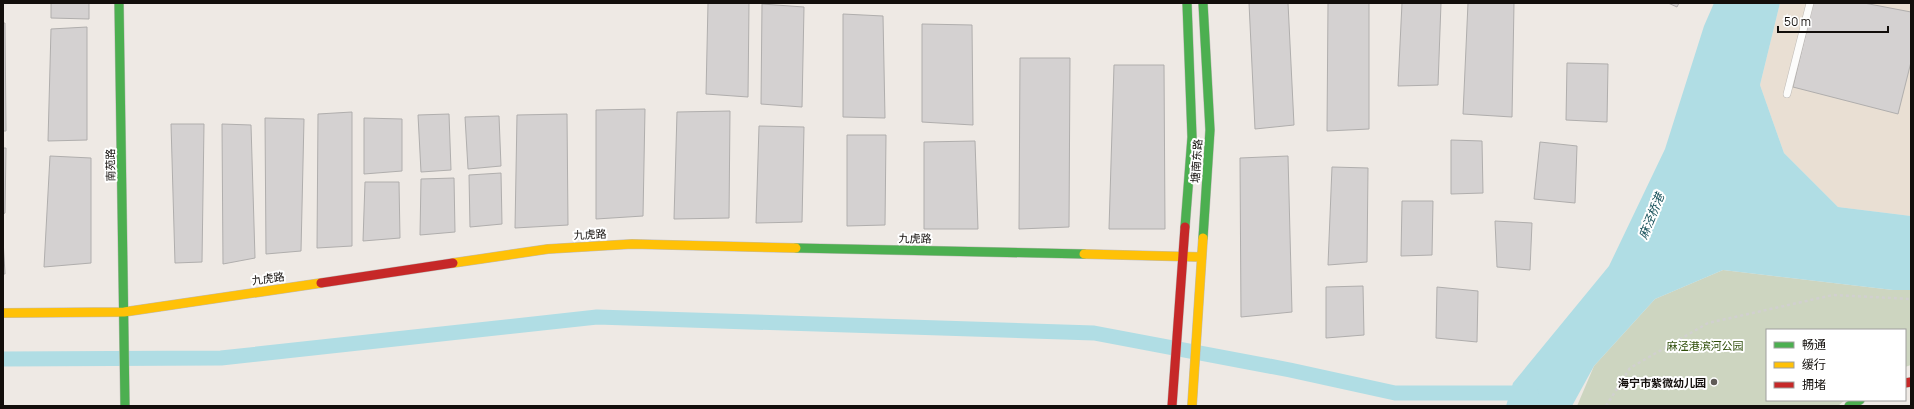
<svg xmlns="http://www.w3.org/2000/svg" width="1914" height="409" font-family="Manrope,'Noto Sans SC',sans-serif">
  <rect width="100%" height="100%" fill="#eee9e4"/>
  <path fill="#e9dfd3" d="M1780,3H1911V216L1838,207L1784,153L1760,85Z"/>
  <path fill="#cdd5c0" d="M1723,270L1893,290H1911V365L1905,367V330H1767V400H1845L1838,406H1577L1594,366L1655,299Z"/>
  <path fill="#b0dde4" d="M1714,3H1780L1760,85L1784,153L1838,207L1911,216V290H1893L1723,270L1655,299L1594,366L1572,406H1506L1513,383L1609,266L1665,149L1704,26Z"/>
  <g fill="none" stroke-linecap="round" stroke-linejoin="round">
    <path stroke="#b0dde4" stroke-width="15" d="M3,359L221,358L597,317L1094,333L1290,370L1395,393H1531"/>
  </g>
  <path fill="#d4d1d1" stroke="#b0aead" d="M51,3H89V19L51,18Z
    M708,3H749L748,97L706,94Z
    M1249,3H1288L1294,125L1255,129Z
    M1328,3H1369V129L1327,131Z
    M1402,3H1441L1438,85L1398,86Z
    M1468,3H1514L1512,117L1463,114Z
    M1668,3H1679L1677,7Z
    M1813,3H1864L1911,12V62L1898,114L1793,87Z
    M762,4L804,7L802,107L761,104Z
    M843,14L883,16L885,118L843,117Z
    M3,23H5L6,131H3Z
    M922,24L972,25L973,125L922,122Z
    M87,27V140L48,141L51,29Z
    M1020,58H1070L1069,227L1019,229Z
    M1567,63L1608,64L1607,122L1566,120Z
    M1114,65H1164L1165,229H1109Z
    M645,109L643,216L596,219V110Z
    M730,111L729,218L674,219L677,112Z
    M352,112V246L317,248L318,114Z
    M449,114L451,170L421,172L418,115Z
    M567,114L568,225L515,228L517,115Z
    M499,116L501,166L468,169L465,117Z
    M265,118L304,119L301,251L266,254Z
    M364,118L402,119V171L364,174Z
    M171,124H204L202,262L175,263Z
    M222,124L251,125L255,258L223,264Z
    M759,126L804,127L802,222L756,223Z
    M847,135H886L885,225L847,226Z
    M1451,140L1482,141L1483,193L1451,194Z
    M975,141L978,229H924V142Z
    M1540,142L1577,146L1575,203L1534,199Z
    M3,148H6L5,213L3,214Z
    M50,156L91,158V263L44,267Z
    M1288,156L1292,312L1241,317L1240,158Z
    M1332,167L1368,168L1367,262L1328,265Z
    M501,173L502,224L470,227L469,175Z
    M454,178L455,232L420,235L421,179Z
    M365,182H399L400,238L363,241Z
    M1402,201H1433L1432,255L1401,256Z
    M1495,221L1532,223L1530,270L1497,267Z
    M3,239L5,274H3Z
    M1363,286L1364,335L1326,338V287Z
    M1437,287L1478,291L1477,342L1436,338Z"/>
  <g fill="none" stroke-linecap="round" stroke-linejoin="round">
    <defs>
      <path id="lane" d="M1787,94L1810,3"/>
      <path id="fast" d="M119,3L125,406
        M1185,227L1192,137L1187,3
        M1203,238L1210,130L1203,3
        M796,248L1084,254
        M1849,406L1860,400"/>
      <path id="slow" d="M1084,254L1201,257
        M453,263L548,249L632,244L796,248
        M3,313L124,312L321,283
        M1192,406L1203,238"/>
      <path id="jam" d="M321,283L453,263
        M1905,383L1911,382
        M1172,406L1185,227"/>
    </defs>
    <use href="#lane" stroke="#bfbbb7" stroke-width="8"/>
    <use href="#fast" stroke="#bfbbb7" stroke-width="10"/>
    <use href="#slow" stroke="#bfbbb7" stroke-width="10"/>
    <use href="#jam" stroke="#bfbbb7" stroke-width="10"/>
    <path stroke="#d1d0cf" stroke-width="2.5" stroke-dasharray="3 3" stroke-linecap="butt" d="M1606,406L1630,368L1708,323L1833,295L1911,299"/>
    <use href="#lane" stroke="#fcfcfb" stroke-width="7"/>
    <use href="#fast" stroke="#4caf50" stroke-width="9"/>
    <use href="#slow" stroke="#ffc107" stroke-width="9"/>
    <use href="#jam" stroke="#c62828" stroke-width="9"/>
  </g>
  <circle fill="#5f5b57" stroke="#fff" stroke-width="1.5" cx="1714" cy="382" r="4"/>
  <g text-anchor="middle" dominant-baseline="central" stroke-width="4" stroke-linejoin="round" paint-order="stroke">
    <g font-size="11" fill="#120e0b" stroke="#fff">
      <text transform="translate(1196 161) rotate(-86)">塘南东路</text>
      <text transform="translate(110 165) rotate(-91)">南苑路</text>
      <text transform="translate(590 234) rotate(-3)">九虎路</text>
      <text transform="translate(915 238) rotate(1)">九虎路</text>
      <text transform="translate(268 278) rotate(-8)">九虎路</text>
    </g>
    <g font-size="11" fill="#2f4e0a" stroke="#fff">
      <text x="1705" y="345">麻泾港滨河公园</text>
    </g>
    <g font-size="11" font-weight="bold" fill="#120e0b" stroke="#fff" text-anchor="end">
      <text x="1706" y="382">海宁市紫微幼儿园</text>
    </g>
    <g font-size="12" font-style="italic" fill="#165059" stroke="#fff">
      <text transform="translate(1651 216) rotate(-68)">麻泾桥港</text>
    </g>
  </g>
  <rect width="1914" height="409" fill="none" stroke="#120e0b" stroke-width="8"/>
  <rect x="1766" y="329" width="140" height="72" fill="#ffffff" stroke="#a09f9d"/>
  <rect x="1774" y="342" width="20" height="6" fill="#4caf50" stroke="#a09f9d"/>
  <text x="1802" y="349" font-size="12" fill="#120e0b">畅通</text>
  <rect x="1774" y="362" width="20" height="6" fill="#ffc107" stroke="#a09f9d"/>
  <text x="1802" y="369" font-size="12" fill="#120e0b">缓行</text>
  <rect x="1774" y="382" width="20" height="6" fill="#c62828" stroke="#a09f9d"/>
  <text x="1802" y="389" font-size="12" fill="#120e0b">拥堵</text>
  <path d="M1778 26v6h110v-6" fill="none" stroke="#120e0b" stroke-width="2"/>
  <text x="1784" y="26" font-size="12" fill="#120e0b" stroke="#ffffff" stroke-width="3" paint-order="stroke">50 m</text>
</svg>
